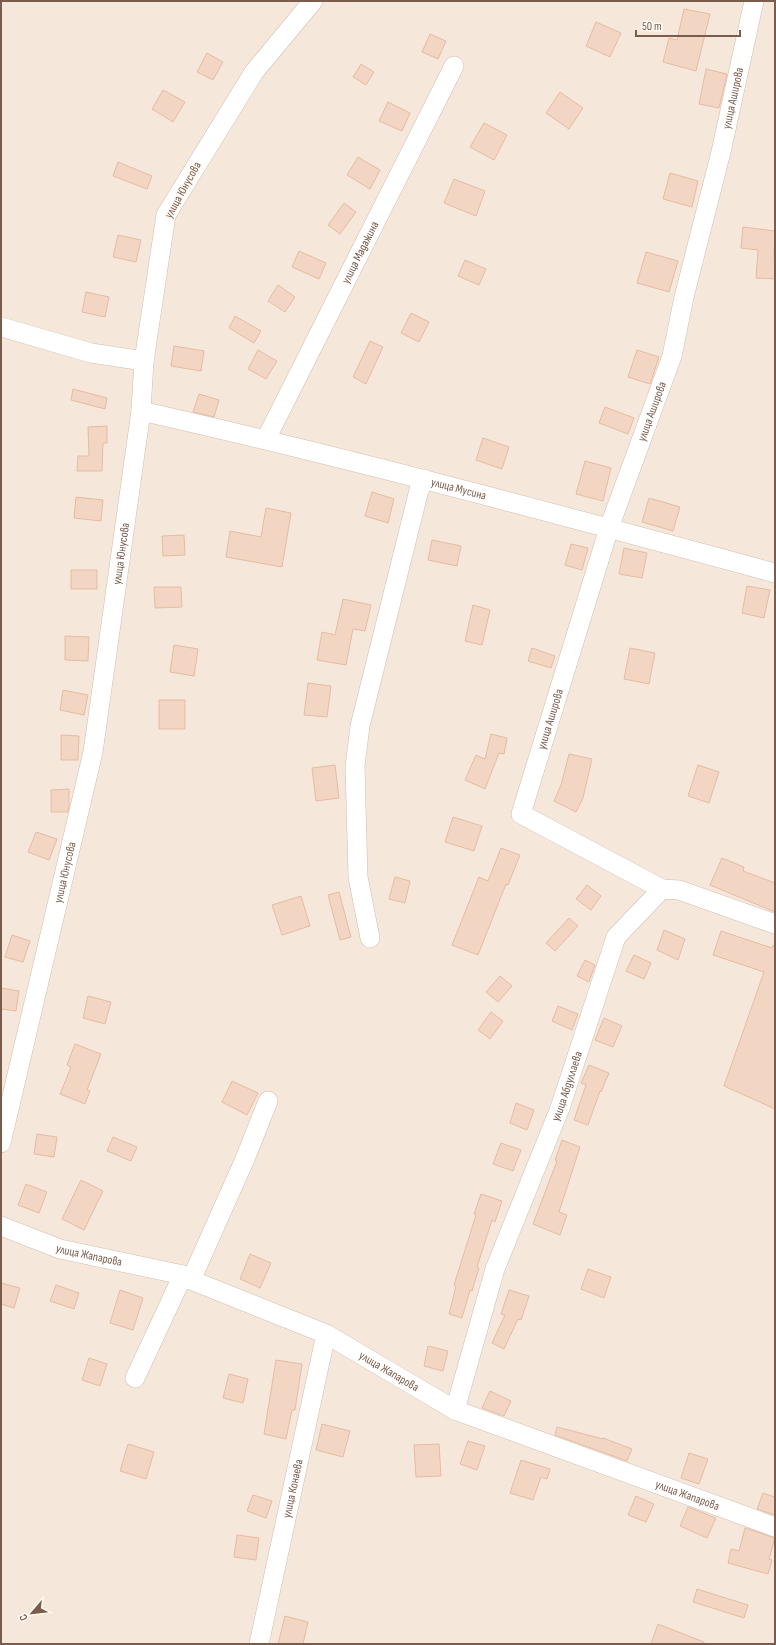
<svg xmlns="http://www.w3.org/2000/svg" width="776" height="1645" font-family="'Sofia Sans Condensed',sans-serif">
  <rect width="100%" height="100%" fill="#fdf6ec"/>
  <path fill="#f5e8da" d="M1,1H775V1644H1Z"/>
  <path fill="#f3d5c3" stroke="#e6bba3" d="M684,9L710,14L696,71L663,62L669,38L677,40Z
    M596,22L621,33L610,57L586,46Z
    M430,34L446,41L438,59L422,52Z
    M207,53L223,62L213,80L197,72Z
    M361,64L374,72L366,85L353,77Z
    M706,69L727,74L719,108L699,104Z
    M163,90L185,102L173,122L152,109Z
    M560,92L583,108L569,129L546,113Z
    M388,102L410,113L402,131L379,121Z
    M484,123L507,135L494,160L470,147Z
    M358,157L380,170L370,189L347,175Z
    M118,162L152,176L147,189L113,176Z
    M670,173L698,181L692,207L663,199Z
    M454,179L485,191L476,216L444,203Z
    M344,203L356,212L340,234L328,225Z
    M743,227L775,231L774,258L775,259V279L756,278L758,250L741,248Z
    M118,235L141,240L136,262L113,257Z
    M299,251L326,263L319,279L292,267Z
    M646,252L678,261L669,292L637,283Z
    M465,260L486,269L479,285L458,276Z
    M278,285L295,297L285,312L268,301Z
    M86,292L109,297L105,317L82,312Z
    M411,313L429,322L419,342L401,333Z
    M235,316L261,331L254,343L229,328Z
    M370,341L383,347L366,384L353,377Z
    M174,346L204,351L201,371L171,366Z
    M258,350L277,361L266,379L248,369Z
    M637,350L659,357L650,384L628,377Z
    M73,389L107,398L105,409L71,400Z
    M199,394L219,400L214,417L193,412Z
    M605,407L634,418L628,434L599,423Z
    M107,426V443H103L102,471H77L78,456H89L88,427Z
    M483,438L509,447L502,469L476,460Z
    M585,461L611,468L603,501L576,494Z
    M372,492L394,499L388,523L365,516Z
    M76,497L103,500L101,521L74,518Z
    M649,498L680,507L673,531L642,522Z
    M266,508L291,513L282,567L226,557L230,531L261,537Z
    M184,535L185,555L163,556L162,536Z
    M432,540L461,546L457,566L428,560Z
    M571,544L588,548L582,570L565,565Z
    M624,548L647,553L642,578L619,574Z
    M71,570H97V589H71Z
    M747,586L770,590L764,618L742,613Z
    M154,587H181L182,607L155,608Z
    M343,599L371,605L365,631L353,629L346,665L317,660L322,632L335,635Z
    M473,605L490,610L482,645L465,641Z
    M65,636L89,637L88,661L65,660Z
    M174,645L198,649L194,676L170,672Z
    M532,648L555,656L551,668L528,661Z
    M630,648L655,653L649,684L624,679Z
    M308,683L331,686L327,717L304,715Z
    M63,690L88,695L84,715L60,710Z
    M159,700H185V729H159Z
    M491,734L507,738L504,754L499,753L485,789L465,780L476,755L485,759Z
    M61,735L79,736L78,760H61Z
    M569,754L592,759L583,798L576,812L554,801L561,785Z
    M335,765L339,798L316,801L312,768Z
    M698,765L719,772L709,803L688,796Z
    M69,789V805L68,812H51V790Z
    M453,817L482,826L474,851L445,842Z
    M36,832L57,839L49,860L28,852Z
    M501,848L520,855L508,885L506,884L478,955L452,945L479,877L488,881Z
    M722,858L744,867L743,871L775,883V912L710,885Z
    M395,877L410,881L405,903L389,899Z
    M587,885L601,896L591,910L576,899Z
    M339,892L351,937L340,940L328,895Z
    M301,896L310,926L282,935L272,905Z
    M569,918L578,926L555,951L546,943Z
    M664,930L685,939L678,960L657,950Z
    M721,931L772,948L773,945L775,946V1109L724,1086L764,972L713,955Z
    M12,935L30,941L23,962L5,957Z
    M634,955L651,963L644,979L626,971Z
    M585,960L595,965L589,982L577,976Z
    M500,976L512,986L498,1002L486,992Z
    M1,988L19,991L16,1011L1,1009Z
    M88,996L111,1002L105,1024L83,1018Z
    M558,1006L578,1014L572,1030L552,1021Z
    M491,1012L503,1021L490,1039L478,1030Z
    M604,1018L622,1026L613,1047L595,1040Z
    M75,1044L101,1054L87,1090L90,1091L85,1104L60,1094L71,1067L67,1065Z
    M589,1065L609,1073L601,1092L600,1091L588,1125L574,1120L586,1085L581,1083Z
    M232,1081L258,1093L247,1115L222,1102Z
    M516,1103L534,1110L527,1130L510,1123Z
    M37,1134L57,1137L54,1157L34,1154Z
    M113,1137L137,1147L131,1161L107,1151Z
    M562,1140L580,1147L559,1212L567,1215L560,1235L533,1224L557,1161L555,1160Z
    M501,1143L521,1150L513,1171L493,1164Z
    M81,1180L103,1191L84,1230L62,1219Z
    M26,1184L47,1192L39,1213L18,1205Z
    M481,1194L502,1201L495,1222L492,1220L477,1267L479,1268L472,1291L470,1290L462,1318L449,1314L456,1286L454,1285L476,1215L474,1214Z
    M250,1254L271,1263L260,1288L240,1279Z
    M588,1269L611,1277L604,1298L581,1289Z
    M1,1283L20,1288L14,1308L1,1304Z
    M56,1285L79,1293L74,1309L50,1301Z
    M120,1290L143,1298L133,1330L110,1323Z
    M509,1290L529,1296L521,1320L518,1319L504,1349L492,1343L505,1315L501,1314Z
    M428,1346L448,1351L443,1371L424,1366Z
    M89,1358L107,1364L100,1386L82,1380Z
    M276,1360L302,1364L295,1410H292L286,1439L264,1434Z
    M229,1374L248,1379L243,1403L223,1398Z
    M490,1391L511,1401L504,1416L482,1408Z
    M322,1424L350,1431L343,1457L316,1450Z
    M557,1427L603,1439V1438L632,1449L627,1461L555,1435Z
    M468,1441L485,1446L477,1470L460,1464Z
    M128,1444L154,1452L146,1479L120,1471Z
    M439,1444L441,1476L416,1477L414,1445Z
    M689,1453L708,1459L699,1484L681,1478Z
    M521,1460L550,1469L547,1479L541,1477L533,1500L510,1493Z
    M763,1493L775,1497V1515L757,1509Z
    M253,1495L272,1501L266,1518L247,1511Z
    M636,1496L654,1504L646,1522L628,1515Z
    M688,1507L716,1518L707,1538L680,1526Z
    M745,1528L775,1538L769,1559L772,1560L768,1574L728,1563L731,1549L739,1551Z
    M237,1535L259,1538L256,1560L234,1557Z
    M697,1589L748,1605L744,1618L693,1602Z
    M285,1616L308,1622L303,1644H278Z
    M658,1624L704,1642V1644H651Z"/>
  <g fill="none" stroke-linecap="round" stroke-linejoin="round">
    <defs>
      <g id="minor">
        <path d="M1,327L91,353L144,361"/>
        <path id="s1" d="M141,411C354,459 564,516 775,573"/>
        <path id="s2" d="M266,439L454,66"/>
        <path id="s3" d="M662,889L521,814L609,528L672,356L684,297L721,152L754,1"/>
        <path d="M370,938L358,877L355,766L360,726L419,490L424,479"/>
        <path id="s4" d="M1,1143L93,752L141,411L144,361L166,215L254,72L313,1"/>
        <path id="s5" d="M1,1226L60,1249L183,1275L191,1280L326,1334L455,1410L775,1527"/>
        <path d="M191,1280L245,1159L268,1101"/>
        <path d="M135,1378L183,1275"/>
        <path id="s6" d="M455,1410L495,1269L560,1108L616,937L662,889L679,890L775,924"/>
        <path id="s7" d="M259,1644L326,1334"/>
      </g>
    </defs>
    <use href="#minor" stroke="#d1beb0" stroke-width="20"/>
    <use href="#minor" stroke="#fff" stroke-width="19"/>
  </g>
  <g text-anchor="middle" dominant-baseline="central" stroke-width="3" stroke-linejoin="round" paint-order="stroke">
    <g font-size="12" fill="#7a5c4d" stroke="#fffaf3">
      <text stroke="none"><textPath href="#s3" startOffset="907">улица Аширова</textPath></text>
      <text transform="translate(183 190) rotate(-61)">улица Юнусова</text>
      <text stroke="none"><textPath href="#s2" startOffset="209">улица Мадажина</textPath></text>
      <text stroke="none"><textPath href="#s3" startOffset="583">улица Аширова</textPath></text>
      <text stroke="none"><textPath href="#s1" startOffset="327">улица Мусина</textPath></text>
      <text stroke="none"><textPath href="#s4" startOffset="602">улица Юнусова</textPath></text>
      <text stroke="none"><textPath href="#s3" startOffset="259">улица Аширова</textPath></text>
      <text stroke="none"><textPath href="#s4" startOffset="278">улица Юнусова</textPath></text>
      <text stroke="none"><textPath href="#s6" startOffset="343">улица Абдуллаева</textPath></text>
      <text stroke="none"><textPath href="#s5" startOffset="93">улица Жапарова</textPath></text>
      <text stroke="none"><textPath href="#s5" startOffset="417">улица Жапарова</textPath></text>
      <text stroke="none"><textPath href="#s7" startOffset="159">улица Конаева</textPath></text>
      <text stroke="none"><textPath href="#s5" startOffset="741">улица Жапарова</textPath></text>
    </g>
  </g>
  <rect width="776" height="1645" fill="none" stroke="#7a5c4d" stroke-width="4"/>
  <g transform="translate(32 1613) rotate(242)" stroke="#fffaf3" stroke-width="3" paint-order="stroke">
  <path d="M0-3L7 15L0 10L-7 15Z" fill="#7a5c4d"/>
  <text y="-6" font-size="11" font-weight="bold" text-anchor="middle" fill="#7a5c4d">С</text>
  </g>
  <path d="M636 30v6h104v-6" fill="none" stroke="#7a5c4d" stroke-width="2"/>
  <text x="642" y="30" font-size="12" fill="#7a5c4d" stroke="#fffaf3" stroke-width="3" paint-order="stroke">50 m</text>
</svg>
